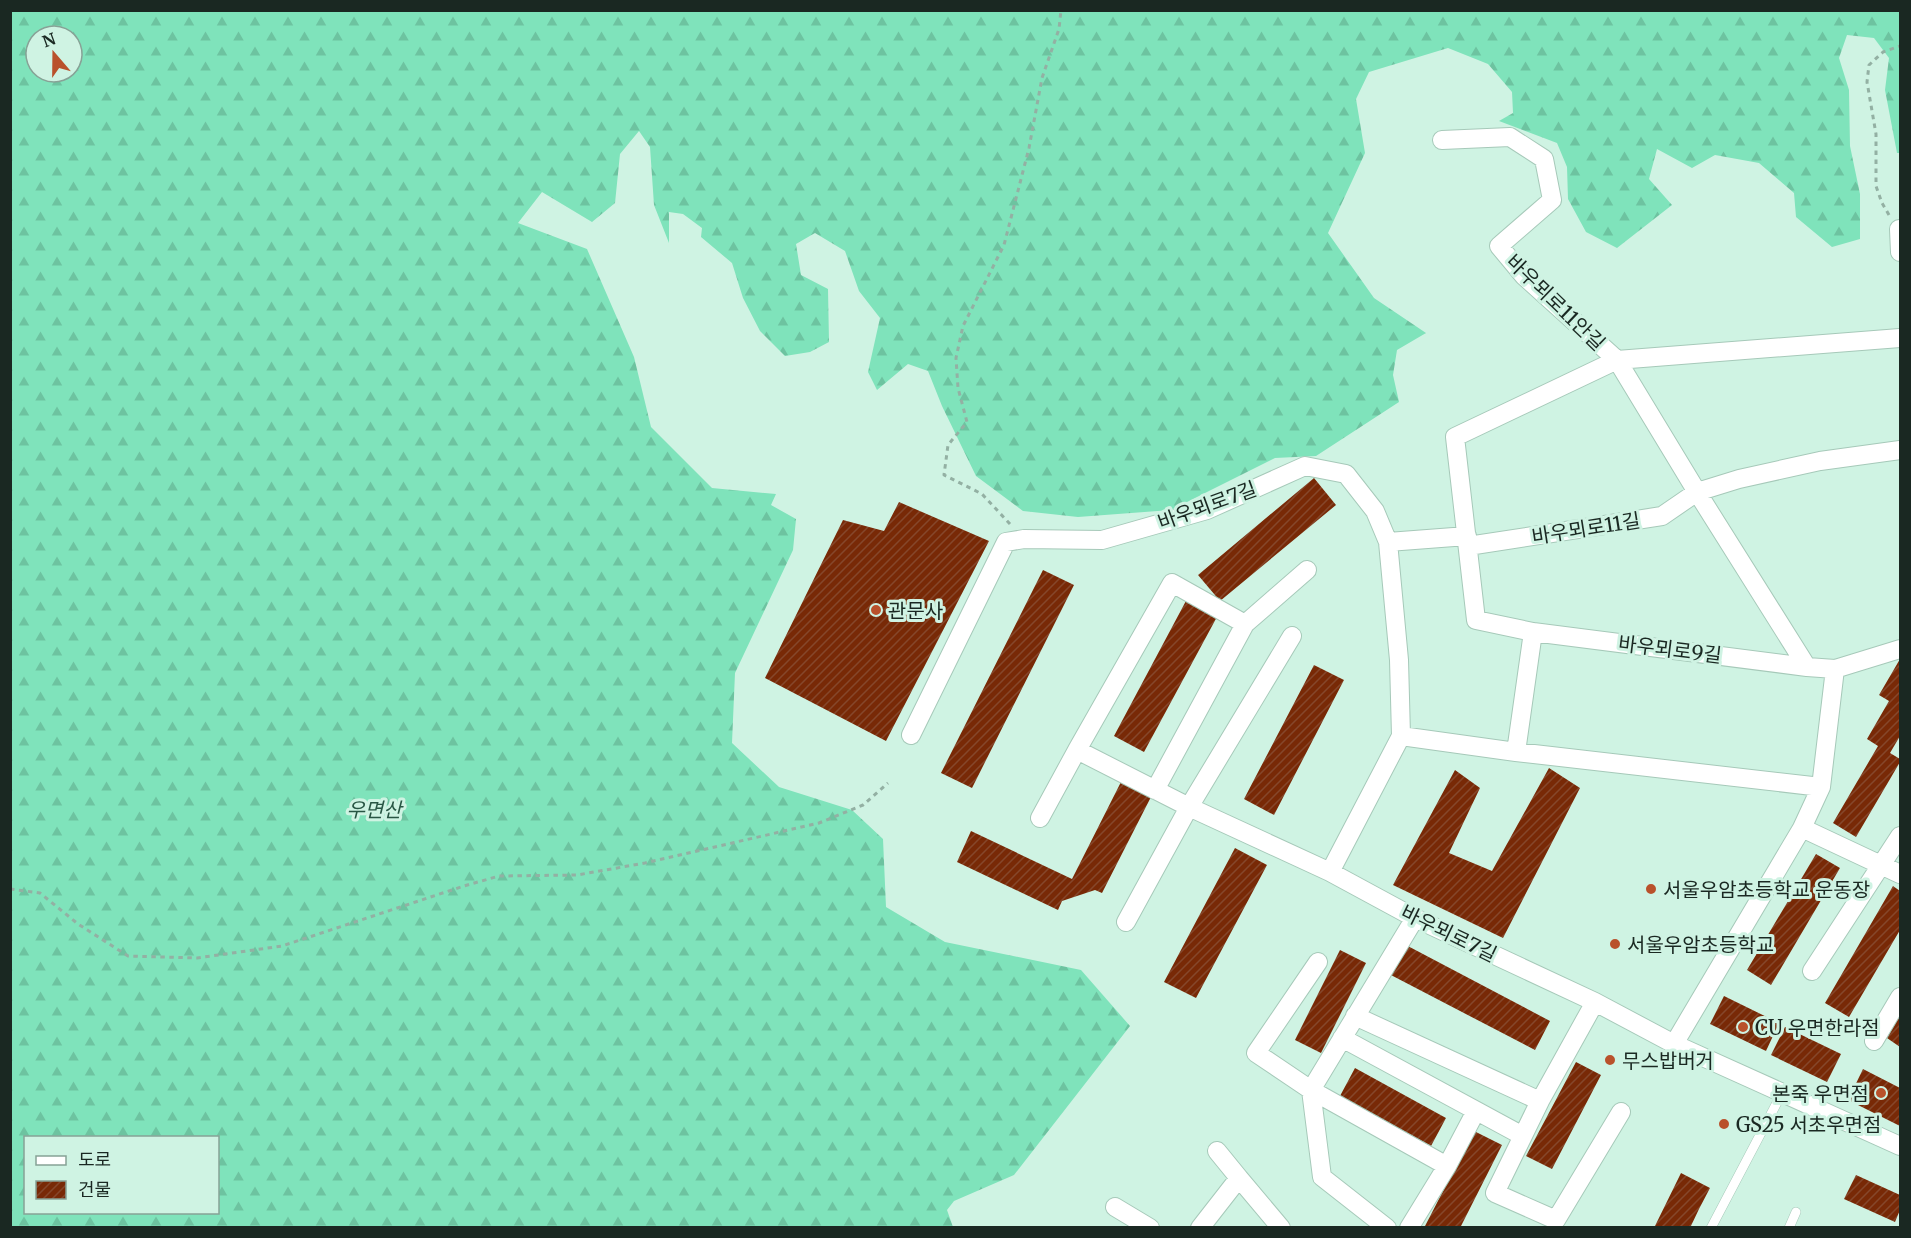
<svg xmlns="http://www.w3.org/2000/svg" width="1911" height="1238" font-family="Merriweather,'Noto Sans KR',serif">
  <defs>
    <pattern id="forest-firs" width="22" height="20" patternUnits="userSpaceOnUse" patternTransform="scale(1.5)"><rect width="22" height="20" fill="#7fe3bb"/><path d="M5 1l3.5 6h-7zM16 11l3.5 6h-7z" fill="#6dc3a0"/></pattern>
    <pattern id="building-hatch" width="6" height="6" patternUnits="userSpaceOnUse" patternTransform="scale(1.5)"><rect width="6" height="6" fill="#782906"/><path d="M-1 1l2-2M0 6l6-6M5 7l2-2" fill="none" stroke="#85472b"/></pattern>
  </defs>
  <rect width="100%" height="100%" fill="#cff3e3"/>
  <path fill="url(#forest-firs)" fill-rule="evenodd" d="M10,11H1900V153H1897L1885,90L1889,58L1874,38L1847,35L1839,58L1849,90L1850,146L1860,194V239L1832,247L1796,217L1794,193L1759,163L1715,155L1692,168L1657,149L1649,179L1672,205L1617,248L1586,232L1568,199L1567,167L1557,143L1499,121L1513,113L1512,92L1488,64L1448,48L1369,72L1356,99L1365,153L1328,233L1374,298L1426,333L1397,350L1393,375L1399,402L1316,456L1275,458L1171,510L1078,517L1023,511L976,476L942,406L928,371L908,364L877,390L868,372L880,318L859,291L845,251L815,233L796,244L801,275L828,289L829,342L810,352L785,356L760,331L743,298L732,263L701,237L702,228L683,214L669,212V243L654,205L650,147L639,131L620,154L615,203L592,222L542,192L518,223L587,249L634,357L651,427L712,488L776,494L771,505L796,519L793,550L735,673L732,743L779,787L852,810L883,839L886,907L945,942L1081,970L1130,1026L1014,1175L954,1201L947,1210L953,1227H11ZM36,36H72V72H36ZM26,1138H218V1212H26Z"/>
  <path fill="url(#building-hatch)" d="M1314,478L1336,505L1220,601L1198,575Z
    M899,502L989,541L886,741L765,678L843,520L884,531Z
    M1043,570L1074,585L972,788L941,773Z
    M1187,599L1218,615L1144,752L1114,736Z
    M1900,659V736L1890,753L1900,759V762L1856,837L1833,823L1878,746L1867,739L1889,701L1879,695Z
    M1314,665L1344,680L1274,815L1244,799Z
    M1549,768L1580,788L1503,938L1393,885L1455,770L1480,788L1449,853L1492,871Z
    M1123,778L1153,793L1102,893L1095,890L1062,901L1058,910L957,862L971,831L1072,879Z
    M1235,848L1267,865L1196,998L1164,982Z
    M1816,854L1840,868L1771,985L1747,970Z
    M1893,886L1900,891V930L1849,1017L1825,1003Z
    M1404,944L1550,1021L1535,1050L1389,974Z
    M1340,950L1366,963L1321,1053L1295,1040Z
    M1724,996L1779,1023L1766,1051L1710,1024Z
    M1900,1015V1047L1887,1038Z
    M1785,1027L1841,1054L1827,1082L1771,1055Z
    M1576,1062L1601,1075L1552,1169L1526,1156Z
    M1355,1068L1446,1118L1431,1146L1340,1096Z
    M1863,1069L1900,1088V1126L1848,1100Z
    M1474,1131L1502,1145L1460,1228H1424Z
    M1681,1173L1710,1188L1699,1209L1690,1228H1654Z
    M1856,1175L1900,1195V1210L1895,1222L1844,1199Z"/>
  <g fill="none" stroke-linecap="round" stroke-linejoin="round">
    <defs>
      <path id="service" d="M1711,1228L1782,1093
        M1789,1228L1796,1212"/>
      <path id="minor" d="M1442,140L1510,137L1544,159L1552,200L1499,246L1524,276L1617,360L1697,492L1807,667
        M1900,229H1899L1900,252
        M1900,338L1617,360L1455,437L1476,620L1533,632L1807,667L1835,669L1900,649
        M1388,542L1467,536
        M1468,546L1662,516L1697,492L1739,479L1820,461L1900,450
        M1245,624L1307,570
        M911,735L1006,542L1024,539L1102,540L1207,510L1305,466L1346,474L1375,511L1388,542L1399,660L1401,736L1330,872
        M1401,736L1516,752L1821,787
        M1516,752L1533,632
        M1155,790L1245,624L1172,583L1077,750L1189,807L1330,872L1415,918L1595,1002L1674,1044L1900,1146
        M1040,818L1077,750
        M1802,828L1900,874
        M1126,922L1189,807L1292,636
        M1318,962L1256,1053L1311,1090L1415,918
        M1812,971L1900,836
        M1355,1016L1540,1101L1595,1002
        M1342,1038L1523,1136
        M1874,1041L1900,997
        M1674,1044L1802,828L1821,787L1835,669
        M1311,1090L1447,1166L1409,1228
        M1311,1090L1322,1177L1387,1228
        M1540,1101L1495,1193L1556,1220L1621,1112
        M1447,1166L1476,1111
        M1239,1178L1281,1228
        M1115,1207L1150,1228
        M1200,1228L1239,1178L1217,1151"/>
    </defs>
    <use href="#service" stroke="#a6c9b9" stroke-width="10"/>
    <use href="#minor" stroke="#a6c9b9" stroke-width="20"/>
    <path stroke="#93b0a3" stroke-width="3" stroke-dasharray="4.5 4.5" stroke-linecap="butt" d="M1889,215L1882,203L1876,186V134L1867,82L1869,65L1883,52L1900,46
      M1010,524L982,494L944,475L948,445L967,422L958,388L956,358L963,326L1004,245L1029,148L1042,78L1059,29L1061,10
      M10,889L40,893L78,924L128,956L197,958L282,946L464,886L499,876L577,875L645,863L819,823L863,805L888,783"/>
    <use href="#service" stroke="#fff" stroke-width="9"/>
    <use href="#minor" stroke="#fff" stroke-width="18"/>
  </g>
  <g fill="#b9512b" stroke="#cff3e3" stroke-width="2">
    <circle cx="876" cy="610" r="6"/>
    <circle cx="1651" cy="889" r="6"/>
    <circle cx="1615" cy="944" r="6"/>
    <circle cx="1743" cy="1027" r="6"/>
    <circle cx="1610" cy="1060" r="6"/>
    <circle cx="1881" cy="1093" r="6"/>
    <circle cx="1724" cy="1124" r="6"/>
  </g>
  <g text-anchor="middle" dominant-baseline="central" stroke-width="6" stroke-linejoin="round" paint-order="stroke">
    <g font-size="20" fill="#1a2822" stroke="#cff3e3">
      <text transform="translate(1556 302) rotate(44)">바우뫼로11안길</text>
      <text transform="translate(1207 505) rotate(-20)">바우뫼로7길</text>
      <text transform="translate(1586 528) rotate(-9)">바우뫼로11길</text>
      <text transform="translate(1670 649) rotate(7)">바우뫼로9길</text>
      <text transform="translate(1449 933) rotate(26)">바우뫼로7길</text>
    </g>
    <g font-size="20" fill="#1a2822" stroke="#cff3e3" text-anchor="start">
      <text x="888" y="610">관문사</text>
      <text x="1663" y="889">서울우암초등학교 운동장</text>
      <text x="1627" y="944">서울우암초등학교</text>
      <text x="1755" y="1027">CU 우면한라점</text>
      <text x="1622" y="1060">무스밥버거</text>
      <text x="1869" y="1093" text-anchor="end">본죽 우면점</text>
      <text x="1736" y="1124">GS25 서초우면점</text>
    </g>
    <g font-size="20" font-style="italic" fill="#285644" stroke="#cff3e3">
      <text x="374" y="809">우면산</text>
    </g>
  </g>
  <rect width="1911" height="1238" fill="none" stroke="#1a2822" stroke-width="24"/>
  <rect x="24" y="1136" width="195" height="78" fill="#cff3e3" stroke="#87a296" stroke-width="1.5"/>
  <rect x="36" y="1156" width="30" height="9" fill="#ffffff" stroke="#87a296" stroke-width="1.5"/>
  <text x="78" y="1166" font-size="18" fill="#1a2822">도로</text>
  <rect x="36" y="1181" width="30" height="18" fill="url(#building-hatch)" stroke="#87a296" stroke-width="1.5"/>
  <text x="78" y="1196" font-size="18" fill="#1a2822">건물</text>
  <g transform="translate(54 54) rotate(340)"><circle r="28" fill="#cff3e3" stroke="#87a296" stroke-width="1.5"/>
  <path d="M0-4.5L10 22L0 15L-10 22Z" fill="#b9512b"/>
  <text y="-9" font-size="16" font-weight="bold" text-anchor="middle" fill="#1a2822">N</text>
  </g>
</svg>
